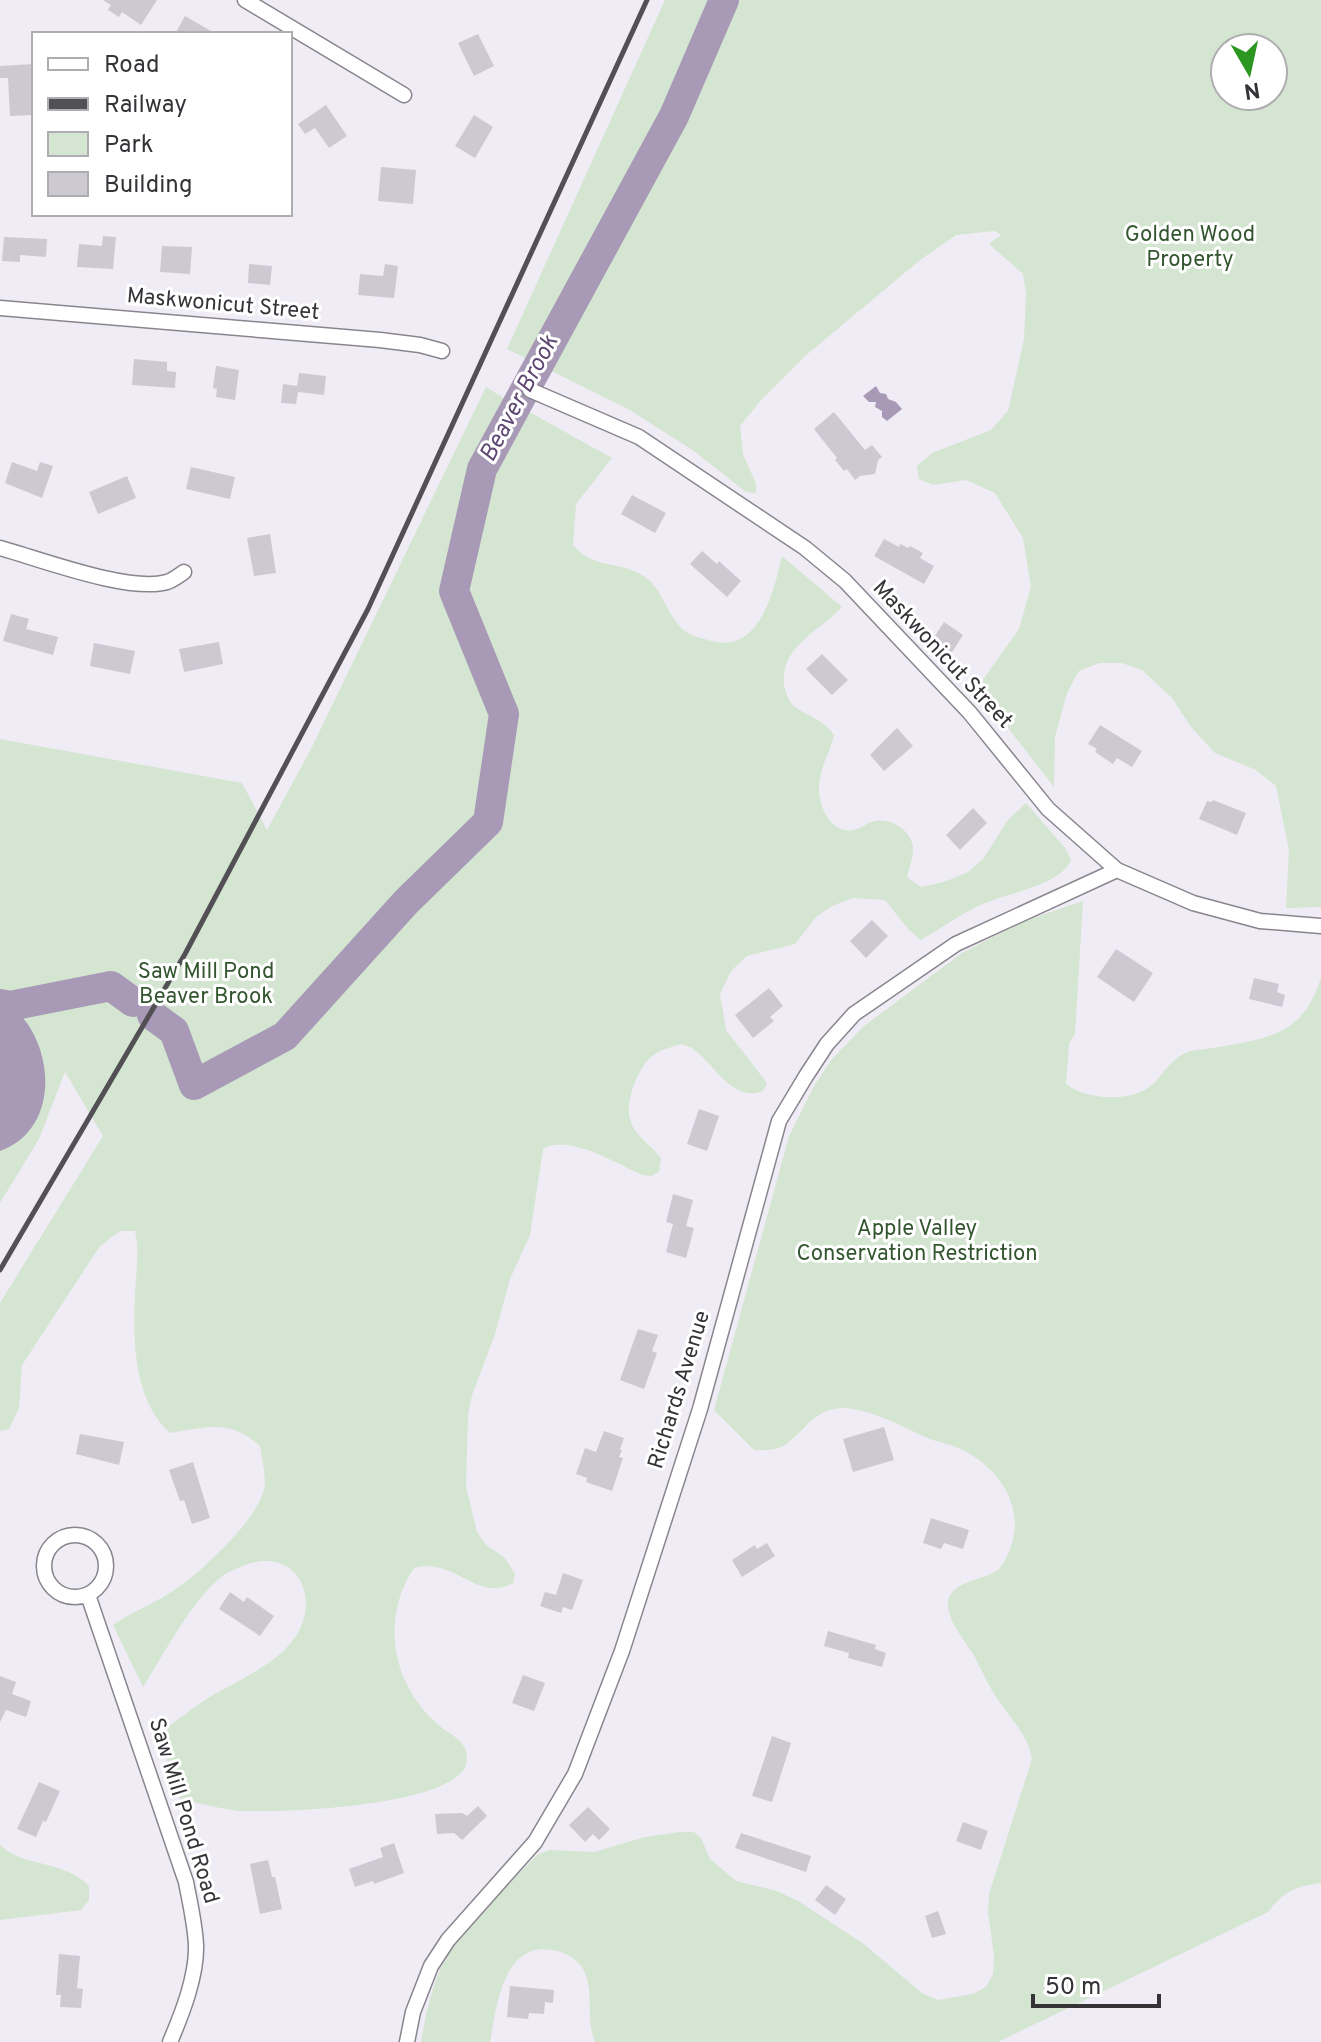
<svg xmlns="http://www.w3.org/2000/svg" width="1321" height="2042" font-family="Overpass,sans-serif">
  <rect width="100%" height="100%" fill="#f0ecf6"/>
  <path fill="#d4e5d1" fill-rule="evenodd" d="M665,0H1321V907L1286,908L1289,850L1276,786L1256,770L1215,753L1191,727L1172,698L1142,670L1122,663H1099L1079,671L1067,693L1055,737L1054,787L977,688L1019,629L1031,587L1023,538L995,493L966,480L933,485L919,479L917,466L932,453L991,430L1008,411L1024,339L1026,293L1023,274L989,244L1001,235L995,231L956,235L920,260L805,356L762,399L740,426L743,454L756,484V493L746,492L694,451L630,410L507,349ZM1225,48H1273V96H1225Z
    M486,387L522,410L524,409L612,458L576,504L573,545C594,570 621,560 645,577C663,589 667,617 685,631C691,636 701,638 708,640C759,656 773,594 782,556L842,607C820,631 781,645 784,684C785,691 788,701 794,706C809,717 823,719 834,735C830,753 818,771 819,789C819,808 831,834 854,830C862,828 868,822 876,821C891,818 911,830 913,847C914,855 909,868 907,877L921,887L944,882L968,872L983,859L1008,820L1026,803L1066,849L1071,861C1056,888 1003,893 976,907C957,917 939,929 921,940L909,930L885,900L853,898L832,906L816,917L795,944L747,956L731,971L720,994L726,1030L767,1083L763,1091C733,1104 713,1062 693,1049C693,1048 682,1044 681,1044C672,1047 660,1050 652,1056C638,1068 625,1101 630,1119C634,1135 651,1145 661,1158L659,1172L651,1176L642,1175C618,1164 567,1133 543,1149L530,1235L510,1279L495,1334L472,1395L468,1415L466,1487L477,1532L486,1545L505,1558L515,1574L513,1583C476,1603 456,1557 414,1568C379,1621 393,1688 441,1727C452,1736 467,1741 467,1758C469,1807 276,1813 240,1811C220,1809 200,1803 180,1799L158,1734C175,1722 191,1709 208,1698C235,1682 269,1668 290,1644C325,1604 299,1543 243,1566C236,1569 227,1572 221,1577C188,1605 167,1650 143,1687L113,1625C132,1612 153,1604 173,1591C199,1574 263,1516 265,1484C265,1472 262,1458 260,1446C230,1419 208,1427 170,1433C133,1399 133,1340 135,1293C136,1271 140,1253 135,1231H120L100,1246L22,1365L19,1408L9,1429L0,1431V1303L103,1136L65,1072L39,1139L0,1203V739L242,783L267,830L311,749Z
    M1083,901L1075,1034L1069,1044L1066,1084C1086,1100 1132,1103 1152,1085C1164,1074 1171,1058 1188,1052C1197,1049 1208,1049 1218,1047C1271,1038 1303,1034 1321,978V1883C1296,1886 1284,1891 1268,1912L998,2042H595C585,2018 595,1991 583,1969C577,1958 564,1952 552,1950C503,1941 496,2008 490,2042H421C426,2013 433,1978 449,1953C472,1916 508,1886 537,1855L550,1850L594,1852L645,1837L680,1832H694L701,1838L710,1859L736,1881L777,1891L798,1901L864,1944L922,1993L938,2000L973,1994L986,1987L993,1974L994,1956L988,1912L989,1894L1032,1759C1028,1734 1009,1717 996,1697C987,1683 981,1668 973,1654C964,1639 950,1625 948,1606C946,1581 985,1580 998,1570C1003,1565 1008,1555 1010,1549C1026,1508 1000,1469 963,1450C951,1444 936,1442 923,1436C900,1425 869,1409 843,1408C817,1408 806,1428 789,1442C779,1451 767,1450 754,1450L714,1410L789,1136L814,1086L832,1059L864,1026L962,953L1024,921Z
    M0,1845C24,1868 63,1859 89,1886V1900L81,1910L0,1920Z"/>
  <path fill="#a89ab6" d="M876,386L880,393L886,394L888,399L896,402L902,409L887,421L882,417V411L875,407L876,402H869L863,396Z
    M0,996C9,1005 20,1014 27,1023C56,1065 53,1132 0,1151Z"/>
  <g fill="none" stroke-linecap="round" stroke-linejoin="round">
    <path stroke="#a89ab6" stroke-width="30" d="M0,1004L10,1006L111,986L133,1002
      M152,1015L174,1031L194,1085L285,1036L406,902L488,822L504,714L454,591L482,469L674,116L724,0"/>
  </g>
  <path fill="#cdc8d2" d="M103,0H157L141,25L122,12L119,17L108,10L111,5Z
    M185,16L216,34H175Z
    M478,34L494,66L474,76L458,43Z
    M34,64V77H31L33,115L10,116L8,78H0V66Z
    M326,105L347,136L329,148L315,128L305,134L298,124Z
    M474,115L493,127L475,158L455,146Z
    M381,167L416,170L413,204L378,201Z
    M103,236L116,237L113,269L77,267L79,244L102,246Z
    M4,237L47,239L46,257L20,255V262L2,261Z
    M162,246L192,247L190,274L160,272Z
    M249,264L272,266L270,285L248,283Z
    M385,264L398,266L394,298L358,295L360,274L383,276Z
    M134,359L167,362V371L176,372L175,388L132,385Z
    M216,366L239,370L235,400L216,397L217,389L213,388Z
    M299,373L326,376L324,395L298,392L296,404L281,403L283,384L297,386Z
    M834,412L865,450L872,445L882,457L878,460L875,474L860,476L855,480L847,469L844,471L835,460L837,458L814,429Z
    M12,462L37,471L40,462L53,466L42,498L5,483Z
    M191,467L235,477L230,499L186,489Z
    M127,476L136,498L98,514L89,492Z
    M632,495L666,513L655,533L621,514Z
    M270,534L276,573L254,576L247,538Z
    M884,539L899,547L900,544L908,548L910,546L923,553L920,558L934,566L924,584L874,556Z
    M702,551L717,564L719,561L741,581L727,597L690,564Z
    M11,614L29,619L26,629L58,637L53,655L3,641Z
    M944,622L963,635L947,660L927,648Z
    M219,642L223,664L184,672L179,649Z
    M94,643L135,651L130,674L90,666Z
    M822,654L848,680L832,695L806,669Z
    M1100,725L1142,751L1132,767L1117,758L1113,764L1095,752L1097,749L1088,744Z
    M897,728L913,746L884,771L870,755Z
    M1213,800L1246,813L1237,835L1199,819L1207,801L1211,802Z
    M973,808L987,823L960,850L946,835Z
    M872,920L888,936L866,958L850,941Z
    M1116,949L1153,973L1134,1002L1097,977Z
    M1254,978L1279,984L1277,992L1285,995L1282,1007L1249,999Z
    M769,988L783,1006L770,1017L774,1021L753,1038L735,1015Z
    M699,1109L719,1116L707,1151L687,1144Z
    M673,1194L693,1200L686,1226L694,1228L686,1258L666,1252L673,1224L666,1222Z
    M638,1329L658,1335L652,1351L657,1353L644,1389L620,1380Z
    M884,1427L894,1460L853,1472L843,1439Z
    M604,1431L624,1438L620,1449L622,1450L619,1457L623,1458L612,1491L586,1482L587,1478L576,1474L585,1448L596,1452Z
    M80,1434L124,1442L119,1465L76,1454Z
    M193,1462L210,1518L192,1524L184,1500L180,1501L169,1470Z
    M931,1518L969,1530L963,1549L944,1543L941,1549L923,1543Z
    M767,1543L775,1556L742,1577L732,1560L755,1545L757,1549Z
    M563,1573L583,1580L572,1610L563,1607L561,1613L540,1606L545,1592L556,1595Z
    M230,1592L244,1602L247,1597L274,1616L260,1636L219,1609Z
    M828,1631L876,1645L875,1649L886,1653L882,1667L848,1658L849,1653L824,1646Z
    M523,1675L545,1683L534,1711L512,1703Z
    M0,1676L16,1682L12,1694L31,1701L26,1717L6,1710L0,1722Z
    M772,1736L791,1743L772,1802L752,1796Z
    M39,1782L60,1791L46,1822L43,1821L36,1837L17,1829Z
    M478,1806L487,1816L462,1840L454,1833L437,1834L435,1814L462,1813L467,1816Z
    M588,1807L610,1829L599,1840L593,1834L585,1842L569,1825Z
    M963,1822L988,1831L981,1850L956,1841Z
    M741,1833L811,1856L806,1872L735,1848Z
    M394,1843L404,1873L374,1884L373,1881L355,1887L349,1869L383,1857L380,1848Z
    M268,1860L272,1877H275L282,1909L260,1914L250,1864Z
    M826,1885L846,1899L835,1915L815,1900Z
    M938,1911L946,1934L932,1938L925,1916Z
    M59,1954L80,1956L77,1988L83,1989L81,2008L60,2007L61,1995H56Z
    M510,1986L554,1990L553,2003L545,2002L544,2014L529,2013L528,2019L507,2017Z"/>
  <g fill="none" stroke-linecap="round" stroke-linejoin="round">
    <defs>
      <path id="minor" d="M245,0L404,95
        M0,308L380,340L420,345L442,351
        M530,390L639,437L805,548L845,581L970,713L1048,809L1117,870L1193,903L1260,921L1321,926
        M0,548C40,559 129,593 167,582C173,580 178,576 184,572
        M44 1566a31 31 0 1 1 62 0a31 31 0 1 1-62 0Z
        M88,1595L186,1882C190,1903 195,1924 196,1945C197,1976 182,2014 170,2042
        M407,2042L413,2012L431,1966L448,1940L535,1842L575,1774L622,1651L700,1409L779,1121L806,1076L827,1044L854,1014L956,944L1117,870"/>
    </defs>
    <use href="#minor" stroke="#89858e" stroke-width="17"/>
    <use href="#minor" stroke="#fff" stroke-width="14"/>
    <path stroke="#535055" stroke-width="5" d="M0,1270L185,954L368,609L647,0"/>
  </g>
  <g text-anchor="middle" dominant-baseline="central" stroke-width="6" stroke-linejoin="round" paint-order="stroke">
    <g font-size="22" fill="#33552f" stroke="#fff">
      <text x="1190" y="235">Golden Wood<tspan x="1190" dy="25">Property</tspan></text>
      <text x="206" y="972">Saw Mill Pond<tspan x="206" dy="25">Beaver Brook</tspan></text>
      <text x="917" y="1229">Apple Valley<tspan x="917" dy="25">Conservation Restriction</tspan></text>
    </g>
    <g font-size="22" fill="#353337" stroke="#fff">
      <text transform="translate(223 305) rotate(5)">Maskwonicut Street</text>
      <text transform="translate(942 655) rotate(47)">Maskwonicut Street</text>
      <text transform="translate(680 1390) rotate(-73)">Richards Avenue</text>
      <text transform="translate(183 1811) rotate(73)">Saw Mill Pond Road</text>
    </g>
    <g font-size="24" font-style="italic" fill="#5e4873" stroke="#fff">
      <text transform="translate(520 399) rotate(-62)">Beaver Brook</text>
    </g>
  </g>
  <rect x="32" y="32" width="260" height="184" fill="#ffffff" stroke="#aeadaf" stroke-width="2"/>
  <rect x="48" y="58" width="40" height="12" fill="#ffffff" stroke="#aeadaf" stroke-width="2"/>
  <text x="104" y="72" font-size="24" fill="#353337">Road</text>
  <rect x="48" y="98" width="40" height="12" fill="#535055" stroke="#aeadaf" stroke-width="2"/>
  <text x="104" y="112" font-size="24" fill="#353337">Railway</text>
  <rect x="48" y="132" width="40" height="24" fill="#d4e5d1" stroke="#aeadaf" stroke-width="2"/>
  <text x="104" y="152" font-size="24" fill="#353337">Park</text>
  <rect x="48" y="172" width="40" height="24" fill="#cdc8d2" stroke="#aeadaf" stroke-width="2"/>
  <text x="104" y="192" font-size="24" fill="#353337">Building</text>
  <g transform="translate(1249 72) rotate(171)"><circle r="38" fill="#ffffff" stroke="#aeadaf" stroke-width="2"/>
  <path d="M0-6L14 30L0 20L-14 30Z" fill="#2b9721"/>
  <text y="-12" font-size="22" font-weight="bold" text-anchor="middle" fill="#353337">N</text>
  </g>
  <path d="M1033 1994v12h126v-12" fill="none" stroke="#353337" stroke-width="4"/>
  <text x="1045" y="1994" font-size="24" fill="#353337" stroke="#ffffff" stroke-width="6" paint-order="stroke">50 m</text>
</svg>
